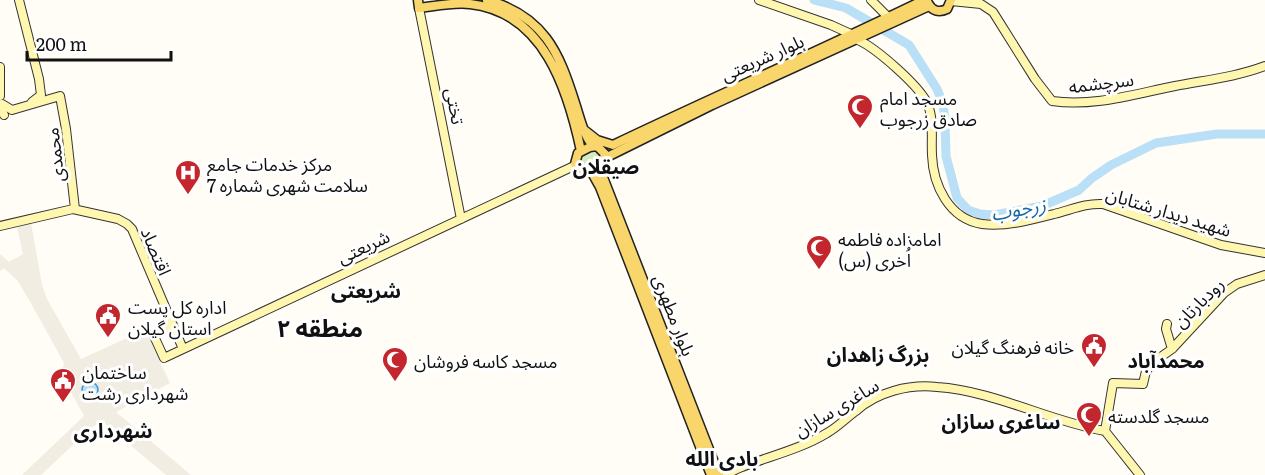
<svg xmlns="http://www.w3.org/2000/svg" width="1265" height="475" font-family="Literata,'Noto Sans Arabic',serif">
  <rect width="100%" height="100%" fill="#fffdf5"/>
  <path fill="#d5ebbd" d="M593,152L599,154L598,161L589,166H583L580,161L582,157Z"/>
  <path fill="#f1ede2" d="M31,223L42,285L47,299L81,359L138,333L140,335L146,332L170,383L116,412L191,475H166L102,421L91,428L41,475H22L84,416L59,369L63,367L64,363L37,314L18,281L4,268L1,271L0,269V254L9,262L23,254L17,227Z"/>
  <path fill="#b9e0f7" stroke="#3f96cf" stroke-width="1.5" d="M82 390a8 8 0 1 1 16 0a8 8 0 1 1-16 0Z"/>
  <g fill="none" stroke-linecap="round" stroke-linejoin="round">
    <path stroke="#b9e0f7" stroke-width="9" d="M814,0L846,8L909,45L937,89L943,104L945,121L946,156L957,198L968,210L980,214L994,215L1042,206L1079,190L1092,178L1111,165L1156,143L1217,134H1265"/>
    <defs>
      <path id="secondary" d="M19,0L39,79L41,95L32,102
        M759,0L831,25L853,35
        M871,0L888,17
        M951,1L981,4L993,12L1035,79L1052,101C1094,107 1134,94 1175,86C1206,80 1236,77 1265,66
        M419,8L461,219
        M858,40C876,48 921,87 928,105C934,120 931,139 932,155C933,185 949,219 982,224C1005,227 1031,220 1054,214C1071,210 1085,203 1103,204L1221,245L1265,253
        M0,67V96
        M2,104L12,110L60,96L66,129L75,209
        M0,109L4,115
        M0,226L73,209L118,219L127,224L132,229L183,349
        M1167,324L1166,329L1172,349
        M172,325L153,334L164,358L576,165
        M1105,431L1113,383L1143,384L1146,371L1155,361L1172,349L1224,293L1237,284L1265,275
        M1105,431L1140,475
        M726,475C731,472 736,469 742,467C770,456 801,449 827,433C838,427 846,418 856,411C877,392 909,384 937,387C995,391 1048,421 1105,431"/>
      <path id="primary" d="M418,0L419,8C436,6 453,2 470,4C544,12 568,90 581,151
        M487,0C544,16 559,52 575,103C580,118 583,134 593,146
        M928,3C932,11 939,13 947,9L951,0
        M583,129L597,140L613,145C716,96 821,50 924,0
        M597,146L605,154L602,165L587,172L580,170L575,164L578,153L590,147Z
        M605,158L712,105L929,6
        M599,167L719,475
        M591,171L600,187L711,475"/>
    </defs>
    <use href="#secondary" stroke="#333" stroke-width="10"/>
    <use href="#primary" stroke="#222" stroke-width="11"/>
    <use href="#secondary" stroke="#fff6b0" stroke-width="8"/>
    <use href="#primary" stroke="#f9d66b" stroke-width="8"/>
  </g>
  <defs>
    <symbol id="mosque-pin" viewBox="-11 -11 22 30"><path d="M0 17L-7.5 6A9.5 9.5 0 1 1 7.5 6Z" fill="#c4262e" stroke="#fff"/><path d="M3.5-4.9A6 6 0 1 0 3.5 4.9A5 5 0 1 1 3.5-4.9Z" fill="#fff"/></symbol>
    <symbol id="hospital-pin" viewBox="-11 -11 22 30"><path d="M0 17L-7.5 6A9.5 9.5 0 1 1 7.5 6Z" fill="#c4262e" stroke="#fff"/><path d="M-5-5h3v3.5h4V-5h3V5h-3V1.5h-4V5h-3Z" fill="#fff"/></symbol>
    <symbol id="civic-pin" viewBox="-11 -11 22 30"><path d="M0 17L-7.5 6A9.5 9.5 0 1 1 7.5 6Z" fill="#c4262e" stroke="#fff"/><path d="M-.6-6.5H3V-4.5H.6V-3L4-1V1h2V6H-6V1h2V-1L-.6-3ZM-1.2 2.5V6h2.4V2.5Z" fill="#fff"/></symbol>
  </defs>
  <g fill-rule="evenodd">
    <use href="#mosque-pin" x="845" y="92" width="30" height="40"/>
    <use href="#hospital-pin" x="173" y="158" width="30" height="40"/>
    <use href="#mosque-pin" x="804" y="233" width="30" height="40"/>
    <use href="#civic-pin" x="93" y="301" width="30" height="40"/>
    <use href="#civic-pin" x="1079" y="331" width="30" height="40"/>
    <use href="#mosque-pin" x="380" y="345" width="30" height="40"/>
    <use href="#civic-pin" x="48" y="366" width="30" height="40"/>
    <use href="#mosque-pin" x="1074" y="400" width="30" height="40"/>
  </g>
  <g text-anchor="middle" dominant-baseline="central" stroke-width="6" stroke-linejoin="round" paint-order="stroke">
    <g font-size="18" fill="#111" stroke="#fff">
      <text transform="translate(762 57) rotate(-24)">بلوار شریعتی</text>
      <text transform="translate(1101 82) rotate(-7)">سرچشمه</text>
      <text transform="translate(456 106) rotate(79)">تختی</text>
      <text transform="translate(54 155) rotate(-97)">محمدی</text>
      <text transform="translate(1169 211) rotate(17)">شهید دیدار شتابان</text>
      <text transform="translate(363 246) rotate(-25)">شریعتی</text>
      <text transform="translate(157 251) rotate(67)">اقتصاد</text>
      <text transform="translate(1198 302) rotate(-45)">رودبارتان</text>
      <text transform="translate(675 315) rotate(69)">بلوار مطهری</text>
      <text transform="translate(836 407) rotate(-31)">ساغری سازان</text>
    </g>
    <g font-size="18" fill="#111" stroke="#fff" text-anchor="start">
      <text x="880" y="97">مسجد امام<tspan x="880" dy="21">صادق زرجوب</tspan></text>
      <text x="207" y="163">مرکز خدمات جامع<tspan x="207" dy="21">سلامت شهری شماره 7</tspan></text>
      <text x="838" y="238">امامزاده فاطمه<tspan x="838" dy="21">اُخری (س)</tspan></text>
      <text x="128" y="306">اداره کل پست<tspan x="128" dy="21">استان گیلان</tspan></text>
      <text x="1074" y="346" text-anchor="end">خانه فرهنگ گیلان</text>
      <text x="414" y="360">مسجد کاسه فروشان</text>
      <text x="82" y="371">ساختمان<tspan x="82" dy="21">شهرداری رشت</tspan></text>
      <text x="1108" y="415">مسجد گلدسته</text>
    </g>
    <g font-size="20" font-weight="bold" fill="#111" stroke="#fff">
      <text x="606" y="165">صیقلان</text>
      <text x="366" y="289">شریعتی</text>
      <text x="878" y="353">بزرگ زاهدان</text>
      <text x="1166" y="359">محمدآباد</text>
      <text x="1001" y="420">ساغری سازان</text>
      <text x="113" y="429">شهرداری</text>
      <text x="722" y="457">بادی الله</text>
    </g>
    <g font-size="20" font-style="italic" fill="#1768a6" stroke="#fff">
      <text transform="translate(1018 207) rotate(-10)">زرجوب</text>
    </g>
    <g font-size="24" font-weight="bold" fill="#111" stroke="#fff">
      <text x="320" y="326">منطقه ۲</text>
    </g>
  </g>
  <path d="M27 51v9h144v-9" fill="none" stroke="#111111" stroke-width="3"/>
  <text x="36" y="51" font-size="18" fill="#111111" stroke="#ffffff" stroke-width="4.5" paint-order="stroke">200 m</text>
</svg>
